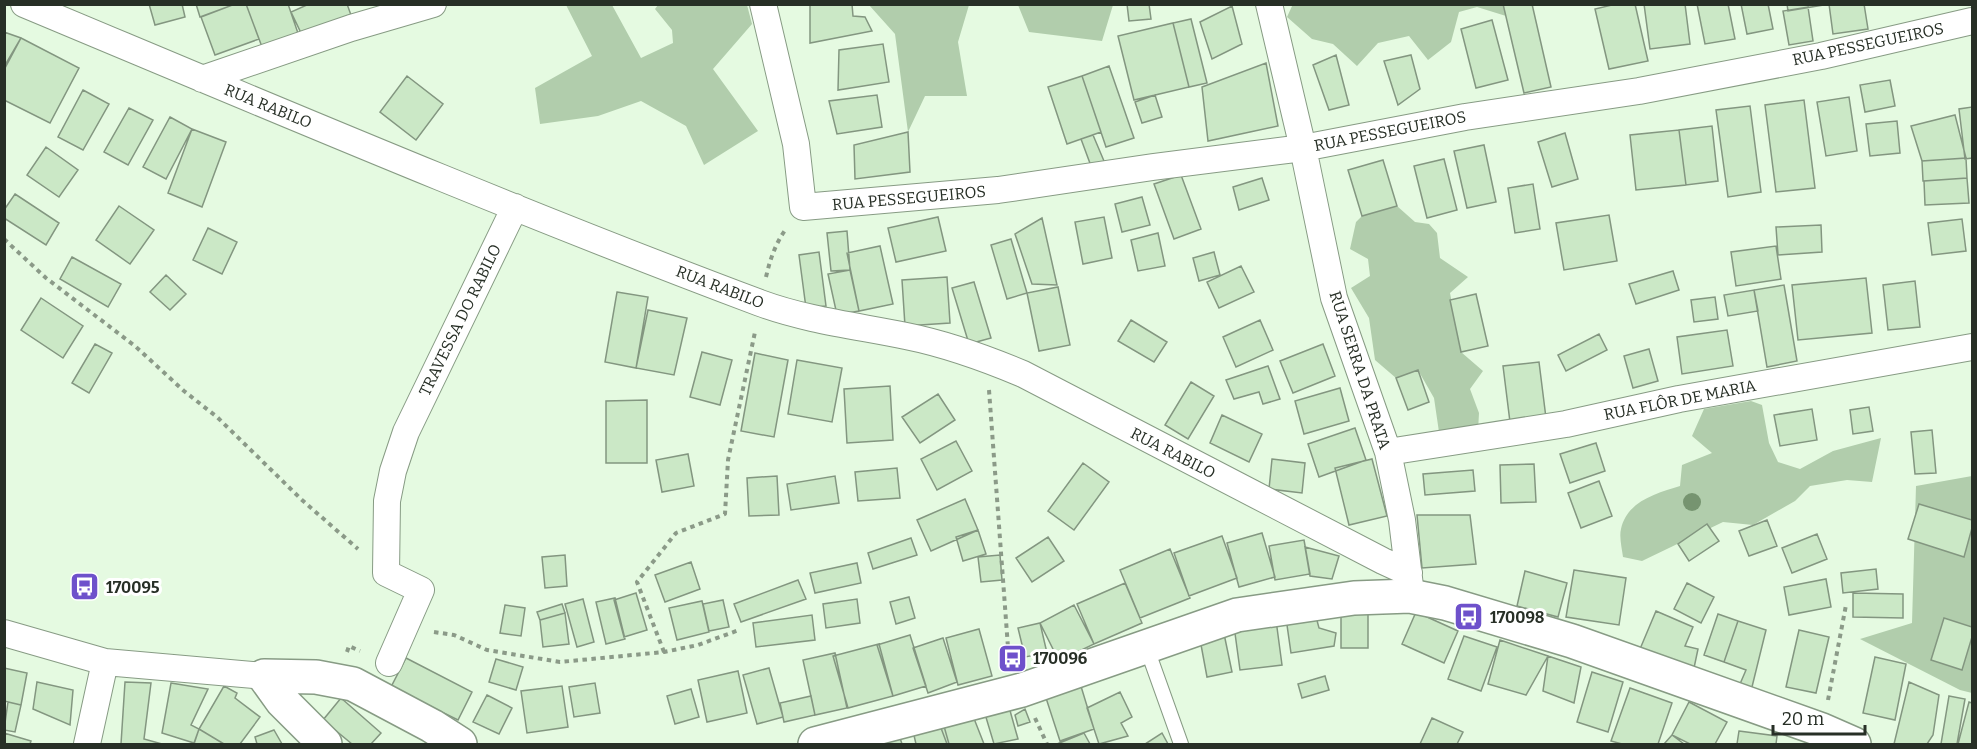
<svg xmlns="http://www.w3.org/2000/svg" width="1977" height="749" font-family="Bitter,serif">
  <rect width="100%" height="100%" fill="#e5fae1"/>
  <path fill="#b1cdac" d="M1293,4L1503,5L1506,16L1477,7L1459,12L1451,42L1428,60L1409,36L1378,43L1357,66L1333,44L1312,39L1287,17Z
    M566,5H612L641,58L673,43L672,30L655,9L658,5H747L752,24L713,69L758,131L704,165L686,126L641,101L598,116L540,124L535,88L592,56Z
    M869,5H969L958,42L967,96H925L908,132L895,34Z
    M1018,5V4L1113,5L1102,41L1029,32Z
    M1397,206L1415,222L1429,224L1437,233L1440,258L1468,277L1450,293L1461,352L1483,371L1470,389L1479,413L1478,431L1439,432L1434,398L1418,370L1396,378L1375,360L1369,318L1351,288L1370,276L1368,259L1350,249L1356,222L1362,216Z
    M1751,401L1762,405L1769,443L1778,462L1800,469L1833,451L1881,438L1872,482L1847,480L1810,486L1795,501L1753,525L1723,522L1642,561L1623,557C1622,549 1619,537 1621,529C1627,501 1657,493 1680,486L1682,465L1712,453L1692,436L1704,409Z
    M1972,476V693L1960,690L1860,639L1912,623L1916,486Z"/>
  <path fill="#cbe8c6" stroke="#839680" stroke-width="1.5" d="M149,4H182L185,17L155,25Z
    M196,4H230V6L200,17Z
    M235,4H246L259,39L215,55L201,17Z
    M246,4H288L301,42L265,55Z
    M309,4H347L351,15L303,37L291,12Z
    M810,4H852L853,16L865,17L872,31L810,43Z
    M1127,4H1149L1151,19L1129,21Z
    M1503,4H1532L1551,87L1524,93Z
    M1616,4H1635L1648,61L1609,69L1595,9Z
    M1644,4H1685L1690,44L1650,49Z
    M1697,4H1728L1735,39L1705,44Z
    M1741,4H1768L1773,29L1747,34Z
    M1787,4H1823V5L1788,11Z
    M1829,4H1864L1868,29L1833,34Z
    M1232,6L1242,44L1212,59L1200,22Z
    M1808,7L1813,41L1789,45L1783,11Z
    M1191,19L1207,83L1189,87L1173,23Z
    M1492,20L1508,80L1476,88L1461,29Z
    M1173,23L1189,87L1134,100L1118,36Z
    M4,32L21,38L4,67Z
    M21,38L79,68L50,123L4,100V70Z
    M883,44L889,82L838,90L839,50Z
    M1336,55L1349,105L1329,110L1313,65Z
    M1411,55L1420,89L1398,105L1384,61Z
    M1266,63L1278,126L1208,141L1202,87Z
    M1109,66L1134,138L1106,147L1082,76Z
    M407,76L443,104L416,140L380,112Z
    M1082,76L1101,132L1067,144L1048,87Z
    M1890,80L1895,106L1865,112L1860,85Z
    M83,90L109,104L83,150L58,137Z
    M877,95L882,127L837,134L829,101Z
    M1155,95L1162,117L1142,123L1135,102Z
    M1849,97L1857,151L1826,156L1817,102Z
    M1804,100L1815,188L1776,192L1765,105Z
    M1750,106L1761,192L1728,197L1716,110Z
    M1972,107V158L1965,159L1959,109Z
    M129,108L153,120L128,165L104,152Z
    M1955,115L1966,158L1922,161L1911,126Z
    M170,117L192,129L166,179L143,167Z
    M1897,121L1900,153L1870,156L1866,124Z
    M1712,126L1718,181L1686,185L1679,130Z
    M192,129L226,142L202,207L168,193Z
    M1679,130L1686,185L1636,190L1630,135Z
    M908,132L910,172L855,179L854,145Z
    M1565,133L1578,179L1552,187L1538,142Z
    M1093,135L1104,161L1091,166L1081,139Z
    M1484,145L1496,202L1467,208L1454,151Z
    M46,147L78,170L59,197L27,175Z
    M1966,158L1967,178L1923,181L1922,161Z
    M1444,159L1457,210L1427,218L1414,166Z
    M1383,160L1397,206L1362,216L1348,170Z
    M1181,175L1201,229L1174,239L1154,184Z
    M1262,178L1269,200L1239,210L1233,187Z
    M1967,178L1969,203L1925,205L1924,181Z
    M1533,184L1540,229L1515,233L1508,188Z
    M15,194L59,223L46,245L4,218V210Z
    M1142,197L1150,225L1122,232L1115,204Z
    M119,206L154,230L130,264L96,240Z
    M1609,215L1617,261L1564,270L1556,223Z
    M938,217L946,251L896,262L888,228Z
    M1104,217L1112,258L1083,264L1075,222Z
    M1042,218L1057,285L1032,284L1015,234Z
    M1962,219L1966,251L1932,255L1928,223Z
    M1821,225L1822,252L1778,255L1776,227Z
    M208,228L237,242L222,274L193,260Z
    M847,231L850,270L831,271L827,233Z
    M1158,233L1165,266L1138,271L1131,240Z
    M1011,239L1027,293L1007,299L991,245Z
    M880,246L893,304L859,311L847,253Z
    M1776,246L1781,279L1736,286L1731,252Z
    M819,252L826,306L806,308L799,255Z
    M1214,252L1220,275L1199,281L1193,258Z
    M72,257L121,284L108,307L60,279Z
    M1241,266L1254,292L1219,308L1207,282Z
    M850,270L859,311L837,315L828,274Z
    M1673,271L1679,290L1636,304L1629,284Z
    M166,275L186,294L170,310L150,292Z
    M947,277L950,323L905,326L902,280Z
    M1866,278L1872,333L1798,340L1792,285Z
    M1915,281L1920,327L1888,330L1883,285Z
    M974,282L991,338L969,344L952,288Z
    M1784,285L1797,361L1767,367L1754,290Z
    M1058,287L1070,345L1039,351L1027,293Z
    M1754,290L1758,311L1728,316L1724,295Z
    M617,292L648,297L636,368L605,362Z
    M1476,294L1488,346L1461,352L1450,300Z
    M1715,297L1718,319L1694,322L1691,300Z
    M41,298L83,326L63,358L21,330Z
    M648,310L687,318L674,375L636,368Z
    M1131,320L1167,342L1154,362L1118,341Z
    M1260,320L1273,350L1236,367L1223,337Z
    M1727,330L1733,366L1682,374L1677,337Z
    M1599,334L1607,350L1566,371L1558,355Z
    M95,344L112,353L89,393L72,383Z
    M1323,344L1335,376L1293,393L1280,361Z
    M1649,349L1658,381L1633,388L1624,356Z
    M702,352L732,360L720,405L690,397Z
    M755,353L788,360L774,437L741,431Z
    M797,360L842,368L832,422L788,414Z
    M1539,362L1546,418L1510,422L1503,366Z
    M1268,366L1280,399L1263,404L1259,392L1234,399L1226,380Z
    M1418,370L1429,402L1408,410L1396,378Z
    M1191,382L1214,396L1188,439L1165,425Z
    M890,386L893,440L847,443L844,389Z
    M1340,388L1349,421L1304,434L1295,401Z
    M938,394L955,420L920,443L902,417Z
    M647,400V463H606V401Z
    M1869,407L1873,431L1853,434L1850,410Z
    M1812,409L1817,440L1780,446L1774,415Z
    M1222,415L1262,434L1249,462L1210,443Z
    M1355,428L1366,460L1319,477L1308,444Z
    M1932,430L1936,473L1915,474L1911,432Z
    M956,441L972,471L937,490L921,459Z
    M1596,443L1605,471L1570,483L1560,454Z
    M688,454L694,486L662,492L656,460Z
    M1272,459L1305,463L1302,493L1269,489Z
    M1372,459L1387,516L1349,525L1335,468Z
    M1083,463L1109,482L1074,530L1048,511Z
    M1534,464L1536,502L1501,503L1500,465Z
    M897,468L900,498L858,501L855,472Z
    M1473,470L1475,491L1425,495L1423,474Z
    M777,476L779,515L749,516L747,478Z
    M835,476L839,503L791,510L787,484Z
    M1599,481L1612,516L1581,528L1568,493Z
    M965,499L978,530L931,551L917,520Z
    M1919,504L1972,520V528L1964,557L1908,539Z
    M1417,515H1470L1476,564L1422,568Z
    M1767,520L1777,546L1749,556L1739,531Z
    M1707,524L1719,541L1689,561L1678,544Z
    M978,530L986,554L963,561L956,537Z
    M1262,533L1275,577L1239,587L1227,543Z
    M1817,534L1827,559L1792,573L1782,548Z
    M1222,536L1237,578L1189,596L1174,553Z
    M1048,537L1064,561L1032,582L1016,558Z
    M911,538L917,555L873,569L868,553Z
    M1304,540L1310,574L1275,580L1269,546Z
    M1305,547L1339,556L1332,579L1310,576Z
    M1170,549L1190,598L1140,618L1120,570Z
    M565,555L567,586L545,588L542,557Z
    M1000,555L1002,580L981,582L978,557Z
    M691,562L700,589L665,602L655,575Z
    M857,563L861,583L815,593L810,573Z
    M1876,569L1878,589L1843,593L1841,573Z
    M1574,570L1626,578L1619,625L1566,617Z
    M1525,571L1567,583L1558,617L1517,606Z
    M1826,579L1831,607L1789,615L1784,587Z
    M798,580L806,599L741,622L734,604Z
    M1125,583L1142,623L1094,644L1077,604Z
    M1687,583L1714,597L1701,623L1674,609Z
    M636,593L647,630L624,637L614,600Z
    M1853,593L1903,594V618L1853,617Z
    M909,597L915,618L896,624L890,602Z
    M615,598L625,639L606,644L596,602Z
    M583,599L594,642L577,647L565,604Z
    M857,599L860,623L826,628L823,604Z
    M723,600L729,627L709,631L703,604Z
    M702,601L709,632L677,640L669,608Z
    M562,604L565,613L540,620L537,612Z
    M505,605L525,608L521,636L500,633Z
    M1074,605L1094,644L1059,661L1040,623Z
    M1341,608L1368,609V648H1341Z
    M1656,611L1693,627L1685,646L1698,649L1694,668L1640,649Z
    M1416,612L1458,631L1444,663L1402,644Z
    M565,613L569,644L543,647L540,620Z
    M1315,613L1319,628L1336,633L1334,646L1291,653L1286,618Z
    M1718,614L1738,621L1724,662L1704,655Z
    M812,615L815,640L756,647L753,623Z
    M1944,618L1972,627V637L1962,670L1931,660Z
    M1276,620L1282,665L1240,670L1234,626Z
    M1738,621L1766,630L1751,691L1740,684L1746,670L1724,662Z
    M1040,623L1047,653L1025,657L1018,628Z
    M979,629L992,676L958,685L946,638Z
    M1223,629L1232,672L1207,677L1199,634Z
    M1799,630L1829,637L1816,693L1786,687Z
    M910,635L926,686L893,696L877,645Z
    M1464,636L1497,647L1481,691L1448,679Z
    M943,638L957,682L928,693L913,648Z
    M1500,640L1548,656L1526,695L1488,684Z
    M879,644L893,696L848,708L833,656Z
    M835,653L847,708L815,715L803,660Z
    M1548,656L1581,667L1574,703L1543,691Z
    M1875,657L1906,664L1895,720L1863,713Z
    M406,658L472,692L458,720L391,687Z
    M496,659L523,667L516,690L489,682Z
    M4,668L27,673L21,705L4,701Z
    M769,668L783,717L757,724L743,675Z
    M738,671L747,713L707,722L698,680Z
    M1592,672L1623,682L1608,732L1577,722Z
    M1325,676L1329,690L1302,698L1298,684Z
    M37,682L73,690L70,725L33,709Z
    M125,682L151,683L144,739L162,744H121Z
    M1909,682L1939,695L1933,735L1927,744H1894Z
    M171,683L208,689L191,725L199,729L194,743L162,733Z
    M595,683L600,713L574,717L569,687Z
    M1080,683L1094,729L1060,741L1046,698Z
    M224,686L237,693L235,698L260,717L240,744H224L199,729Z
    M562,686L568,727L527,733L521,691Z
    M1630,688L1672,703L1658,744H1622L1611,741Z
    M691,689L699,717L675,724L667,696Z
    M1120,692L1132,717L1121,723L1128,736L1099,744L1087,708Z
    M487,695L512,708L499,734L473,722Z
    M811,696L815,715L784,722L780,703Z
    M1949,696L1965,699L1957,744H1941Z
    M341,698L381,733L371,744H352L323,720Z
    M8,702L21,705L15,732L4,730Z
    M1689,702L1727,722L1715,744H1690L1672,735Z
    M1969,702L1972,703V744H1958Z
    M1009,707L1018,739L994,744L985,714Z
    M1025,709L1030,722L1018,726L1015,715Z
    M973,716L984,744H947L941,728Z
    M1432,718L1463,732L1457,744H1420Z
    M942,719L949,744H916L912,727Z
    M896,726L902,744H874Z
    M199,729L224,744H194Z
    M274,730L282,744H257L255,737Z
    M1739,731L1777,736L1776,744H1737Z
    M4,733L31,741L30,744H4Z
    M1084,733L1090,744H1057Z
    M1162,733L1168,744H1145Z
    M1672,735L1684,744H1664Z"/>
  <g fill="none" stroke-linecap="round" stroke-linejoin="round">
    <defs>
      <path id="service" d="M1146,646L1181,744"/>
      <path id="minor" d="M24,4C268,106 512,210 760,303C806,320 857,326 906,336C946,344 985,358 1023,374L1383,561L1409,573
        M763,4L796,144L803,207L998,190L1153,167L1303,148L1465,117L1639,91L1821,56L1972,21
        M1269,4L1303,148L1334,298L1388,452L1402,520L1410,586
        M202,79L351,28L433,4
        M1388,452L1566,424L1679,399L1972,347
        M4,633L105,662L264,676
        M389,663L421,590L386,573L387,501L393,471L406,432L515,207
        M87,744L105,662"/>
      <path id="secondary" d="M264,676L316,677L353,684L432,726L460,744
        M264,676L282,701L325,744
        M815,744L1022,690L1237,615L1354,598L1410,596L1445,603L1572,641L1822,730L1854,744"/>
    </defs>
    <use href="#service" stroke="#879b84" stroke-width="16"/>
    <use href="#minor" stroke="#879b84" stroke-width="28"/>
    <use href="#secondary" stroke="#879b84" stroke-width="36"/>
    <path stroke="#8b9a88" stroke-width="4" stroke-dasharray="4.5 4.5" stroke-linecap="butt" d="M4,239L46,278L135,346L184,391L217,417L302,500L358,549
      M766,277C770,260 775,244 786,229
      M989,390L1009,661
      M434,632L454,635L487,650L560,662L664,652L698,645L739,630
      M347,652L349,646L360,651
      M664,652L637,582L676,533L725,514L728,460L755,332
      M1828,700L1846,605
      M1035,718L1047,744"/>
    <use href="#service" stroke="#fff" stroke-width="14"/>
    <use href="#minor" stroke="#fff" stroke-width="26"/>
    <use href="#secondary" stroke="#fff" stroke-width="33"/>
  </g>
  <circle fill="#769470" cx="1692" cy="502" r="9"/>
  <defs>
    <symbol id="bus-square" viewBox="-11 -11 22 22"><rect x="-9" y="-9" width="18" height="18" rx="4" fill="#6e51cb" stroke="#fff"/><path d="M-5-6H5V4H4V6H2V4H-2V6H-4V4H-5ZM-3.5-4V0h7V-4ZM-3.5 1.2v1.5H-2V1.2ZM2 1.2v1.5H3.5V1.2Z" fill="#fff"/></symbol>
  </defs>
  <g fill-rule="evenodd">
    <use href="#bus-square" x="68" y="570" width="33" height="33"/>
    <use href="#bus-square" x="1452" y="600" width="33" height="33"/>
    <use href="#bus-square" x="996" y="642" width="33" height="33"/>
  </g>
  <g text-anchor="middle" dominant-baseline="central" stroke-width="6" stroke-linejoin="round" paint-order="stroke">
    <g font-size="16" fill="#272f26" stroke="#fff">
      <text transform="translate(1868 44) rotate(-12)">RUA PESSEGUEIROS</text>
      <text transform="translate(268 106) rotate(22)">RUA RABILO</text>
      <text transform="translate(1390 131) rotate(-11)">RUA PESSEGUEIROS</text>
      <text transform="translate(909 198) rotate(-5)">RUA PESSEGUEIROS</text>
      <text transform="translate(720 287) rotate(21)">RUA RABILO</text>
      <text transform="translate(460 320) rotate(-64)">TRAVESSA DO RABILO</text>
      <text transform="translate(1360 370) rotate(72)">RUA SERRA DA PRATA</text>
      <text transform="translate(1680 400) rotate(-11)">RUA FLÔR DE MARIA</text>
      <text transform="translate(1173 453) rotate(27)">RUA RABILO</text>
    </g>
    <g font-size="16" font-weight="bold" fill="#272f26" stroke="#fff" text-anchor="start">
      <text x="106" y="587">170095</text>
      <text x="1490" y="617">170098</text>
      <text x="1033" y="658">170096</text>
    </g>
  </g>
  <rect width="1977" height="749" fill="none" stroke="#272f26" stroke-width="12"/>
  <path d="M1773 725v9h92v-9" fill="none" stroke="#272f26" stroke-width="3"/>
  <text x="1782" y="725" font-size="18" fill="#272f26" stroke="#ffffff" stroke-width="4.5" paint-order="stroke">20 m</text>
</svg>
